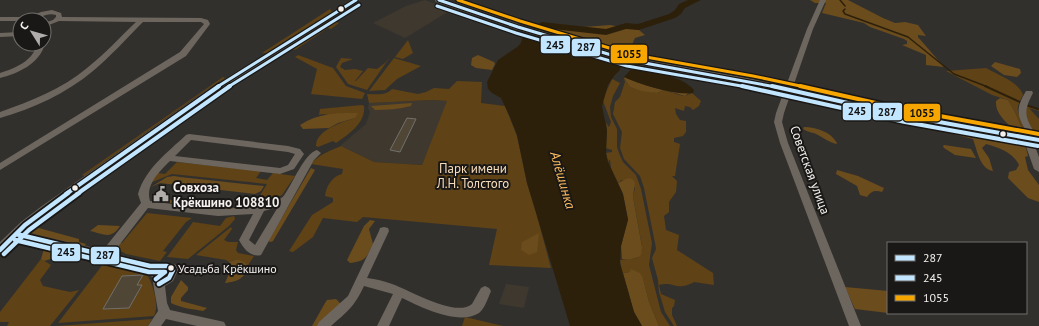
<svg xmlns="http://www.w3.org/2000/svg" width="1039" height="326" font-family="'PT Sans',sans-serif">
  <rect width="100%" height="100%" fill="#32302d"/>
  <path fill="#3e382f" d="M425,0L451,10L405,38L373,23L406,6Z
    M432,100L448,101L422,165L374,162L341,146V145L366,124L370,112L368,108L369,103Z
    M506,284L529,287L524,308L499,304Z"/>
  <path fill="#5f4216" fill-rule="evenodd" d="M330,9L332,12L267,53H262Z
    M330,20L339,23L331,29L328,28L295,50L287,48Z
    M408,40L413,53L403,59L395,57Z
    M298,55L333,68L346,86L365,93L362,99L311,94L317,69L295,57Z
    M390,57L367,90L348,84L336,67L341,58L353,59L342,63L340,67L345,70L355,69L363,71L355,81H356L368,68L377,69L385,63Z
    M394,58L421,66L397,79L385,90L369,91Z
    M986,68C998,75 1019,82 1023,95C1011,116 1023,113 1026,133L1023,131L1015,112L1008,100L992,95L946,71Z
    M223,77L225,78L199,95L84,176L82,175Z
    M624,78L630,87L657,93L664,90L679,95L685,96L692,93L701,101L699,106L693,110L690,107L685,106L684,111L675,108L676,114L680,120L686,121V132L683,136L674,138V142L680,144L675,176H672L677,181L676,192L669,202V212L664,216L666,230L679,235L677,250L713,273L714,285L694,282C676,292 675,281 659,285L661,294L675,300L674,306L672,308V315L677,326H674L665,312L659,292L658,280L652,258L656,249L655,243L644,188L640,176L624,159L620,148L622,132L613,114L615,102L620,97L625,82Z
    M612,79L620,83L613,96L610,107L611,117L617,129V147L619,153L623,162L636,175L641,189L652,243L649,265L661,312L670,326H659L649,302L643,278L630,272L622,273L620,260L637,258L642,246L633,197L635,188L622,180L618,183L611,168L610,159L608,162L606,153L612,152V150L606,148L607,130L606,123L609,127L611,122L603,101H602Z
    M457,81L482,82L481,103L505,106L517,136L527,183L535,208L551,268L489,265L497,229L363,217L357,222L323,218L313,237L293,252L289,251L312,215L333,202V198L325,196C326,187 332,176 342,174L343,169L311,164C319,154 330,151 341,146L374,162L422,165L447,101L432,100L369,103L367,94C376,94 386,96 392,89L418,94L426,92L434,88L449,89Z
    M362,105L364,106C366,123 348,135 336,143L333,141L318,147L316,146C316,130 342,122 355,118L322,114L319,115L320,109Z
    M1025,105L1038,110L1039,108V111L1029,108L1039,119V137C1030,132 1024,115 1025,105Z
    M177,162L261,171L256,178L267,180L273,173L295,176L282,195L264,202L266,198L259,197L267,184L172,174L150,183L158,173L165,174Z
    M147,213L192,218L186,222L163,251L167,252L160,261L126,254L115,248L118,242L122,243Z
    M234,216L235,219L229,226L188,259L167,257L193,222L220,226L226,218Z
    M231,227L232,229L224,240L228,242H238L236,250L238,253L254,256L247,267L238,259L229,262L226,260L196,255Z
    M41,259L51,265L40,280L43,286L70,292L79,290L50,326H7L9,322H0V312Z
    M107,259C117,262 134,263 143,270C152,277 160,306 154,316L58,323ZM139,275L142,277L137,285H142L139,291H135V295L129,308L103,309L122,276Z
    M465,317L503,326H462Z
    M152,319L148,326H56Z"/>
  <path fill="#6b4c1d" d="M810,0H848L883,18L895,23L905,22L918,25L926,36L918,35V37L944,67L926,65V55L902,45L907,44V41L904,39L870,27L864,23L822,13L826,3H815Z
    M540,23L583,27L610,25L639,30L645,35L635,38C631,46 630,50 635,58L544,28Z
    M478,55L494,62L495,64L492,70L476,68L471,65L472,58Z
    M995,62L1020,69L1021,73L1017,77L1004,75L991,66Z
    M625,77C641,85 672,94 689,93L685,96L664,90L657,93L642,91L630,87L624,78Z
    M1000,98L1008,100L1015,112L1023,131L1002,129L998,127H1011C1004,120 995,112 996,101Z
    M412,103L411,106C399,109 387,110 375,110L371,106Z
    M918,105C926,106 938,112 941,119L917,115L914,112L919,109Z
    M358,113L355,118L338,123L329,128L303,129L300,125C319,113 335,113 358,113Z
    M804,127C816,127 831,132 837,143L836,144C829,142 824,138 818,135C813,132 809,133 803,129Z
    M944,127L1020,141L1026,148L1028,156L1025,157L1028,170L1039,185V202L1028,198L1008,178L1009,172L1016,170L1019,165C1014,153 998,147 986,144L982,148L989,158L993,171C980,169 977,150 973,139L945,132Z
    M944,145L971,149L976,158L955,155L944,148L943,146Z
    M311,168L315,170L273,241L271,242L268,241Z
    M837,170L858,176L884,188L882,192C875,190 871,191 867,197L860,195L857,186L836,174Z
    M174,176L180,177L264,186L261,191L255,194L160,183L151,187L167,177Z
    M628,178L632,179L635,182L633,197L642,247L641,255C637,259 628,260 622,259L621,246L628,219L623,194L618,183Z
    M163,199L243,209L239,211L161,202L160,200Z
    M370,220L375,221L369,229L373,244C366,258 366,261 350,263L347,260L364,226Z
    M98,225L120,226C111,240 104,234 90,231Z
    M35,227L79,239V242L86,244L85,246L33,234L30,230Z
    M539,233L537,252L529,255L521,250L522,242Z
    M47,247H49L65,251L63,255L44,261L41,259L44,249Z
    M238,259L245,263L249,268C241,280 239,281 225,283L231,269L229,262Z
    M631,269L640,273L643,278L649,302L659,326H642L634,312L623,273L630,272Z
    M181,280L188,287V290L181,298V301L207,308L203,311C192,309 181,308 171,303V297Z
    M845,287L888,291V313L855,309Z
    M336,299L341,304L319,326H312L325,303L327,300Z"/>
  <path fill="#2d200b" d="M526,34L622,65L619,71L614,76L608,85L602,106L607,130L606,153L608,162L623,194L628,220L621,246L620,263L634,312L642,326H570L527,183L517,135L510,117L501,98L492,93L488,89L487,82L498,60L517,47L521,43L522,38Z
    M633,67C650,71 683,76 694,90L693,93C678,96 638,84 624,77Z"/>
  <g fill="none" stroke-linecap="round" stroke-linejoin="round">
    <path stroke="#2d200b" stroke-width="1.5" d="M840,0L845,6
      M845,9L843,11L845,14L908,37L954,74L988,87"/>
    <path stroke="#2d200b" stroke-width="2" d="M985,86L1022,103
      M1026,105L1038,109"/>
    <path fill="#2d200b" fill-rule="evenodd" d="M688,0H701L685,8L681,14L675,18L639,30L626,29L606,35L544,28L533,33L528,30L542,22L606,29L626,23L638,24L669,14L675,10L679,4Z"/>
  </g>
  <path fill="#504636" stroke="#72706d" d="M407,118L416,119L400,152L390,150Z
    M143,275L137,285H142L129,308L103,309L122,276Z"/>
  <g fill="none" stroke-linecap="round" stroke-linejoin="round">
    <path fill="#6d665e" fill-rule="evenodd" d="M820,0H826L813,29L784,113L782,122L788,143L861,326H849L780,143L774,122L776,113L807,29Z
      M52,10L61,13L62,17L201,18L208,20L210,24L186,56L0,170V163L180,52L204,24L201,22H143C127,38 111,56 93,71C67,93 32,109 0,118V112C31,101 62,89 87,68C105,54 120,37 136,22L59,21L44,27V23L53,20L56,17V15C46,12 40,19 31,20C21,21 11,21 0,21V17H29L41,12Z
      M20,32V36L0,37V33Z
      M44,43L45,44C39,64 19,73 0,78V73C16,68 33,61 37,44Z
      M1026,91H1032L1033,93C1021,115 1027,119 1038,139L1037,141H1033L1039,157V172L1034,169L1023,138L1024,136L1028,135C1018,116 1014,111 1026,91Z
      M189,134L288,146L300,149L304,154L294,169L280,174L170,161C159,172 145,185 150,201C190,206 236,216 275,200C279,199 283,198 285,194C293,183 304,154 317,150L321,153L314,160L261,255C251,258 243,248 239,240L253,214L218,216L148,208L113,253L150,262H167L176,265L178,270L173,281L165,286L167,303L170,310L220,321L224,322L226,326H197L166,319L161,326H148L158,311L152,277L147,270L12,237L11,234L12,231L16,230L103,250L141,203L138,194C145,169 168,152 186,135ZM191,140L288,152L295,154L288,165L280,168L175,156ZM278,207L255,245L249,240L264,211ZM160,270H166L167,271L163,276Z
      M384,227L388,228L389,231L367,278C376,279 384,281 392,284C410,290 455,318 472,304L481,288L485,286L489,288L491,291C488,298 485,308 479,313C458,326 421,307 402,298L389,326H377L393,294L364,286C354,307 348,311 331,326H317L319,322L348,296L379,231L380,228Z"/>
    <path fill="#6d665e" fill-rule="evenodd" d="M351,0H360L213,94L50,212L29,228L5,254L0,255V242L21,222L42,206L207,90Z"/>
    <path fill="#6f685f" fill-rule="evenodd" d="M435,0H447L521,25L629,57L752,79L906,113L1039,136V144L906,119L752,85L628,63L515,29L436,2Z"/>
    <defs>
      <path id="bus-1-far2" d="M439,0L518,27L628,60L776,87
        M217,87L356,0"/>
      <path id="bus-1-far1" d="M772,86L906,116L1039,140
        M66,194L219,86"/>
      <path id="bus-1" d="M16,234L150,266H167L172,268L173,270L169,278L159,284
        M0,250L25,225L68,193"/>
      <path id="bus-2-far2" d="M437,6L516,33L627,66L747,87
        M228,87L359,5"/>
      <path id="bus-2-far1" d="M742,86L905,122L1038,146
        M77,194L230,86"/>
      <path id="bus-2" d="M15,240L149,272H165L156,279
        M4,254L29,230L79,193"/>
      <path id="bus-3-far1" d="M458,0L520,21L629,54L753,76L805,87"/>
      <path id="bus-3" d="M800,86L907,110L1039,134"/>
    </defs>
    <use href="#bus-1-far2" stroke="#1a1816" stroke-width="5.5"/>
    <use href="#bus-1-far1" stroke="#1a1816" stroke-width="7"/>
    <use href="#bus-1" stroke="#1a1816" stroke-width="8"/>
    <use href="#bus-2-far2" stroke="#1a1816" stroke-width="5.5"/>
    <use href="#bus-2-far1" stroke="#1a1816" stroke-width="7"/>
    <use href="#bus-2" stroke="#1a1816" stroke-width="8"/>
    <use href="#bus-3-far1" stroke="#1a1816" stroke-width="5.5"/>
    <use href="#bus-3" stroke="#1a1816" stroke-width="7"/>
    <use href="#bus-1-far2" stroke="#c2e6ff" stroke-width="3"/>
    <use href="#bus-1-far1" stroke="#c2e6ff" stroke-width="4"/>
    <use href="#bus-1" stroke="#c2e6ff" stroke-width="4.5"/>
    <use href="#bus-2-far2" stroke="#c2e6ff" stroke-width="3"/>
    <use href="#bus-2-far1" stroke="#c2e6ff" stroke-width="4"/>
    <use href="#bus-2" stroke="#c2e6ff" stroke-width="4.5"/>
    <use href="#bus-3-far1" stroke="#f7a600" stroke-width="3"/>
    <use href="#bus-3" stroke="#f7a600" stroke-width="4"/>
  </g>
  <defs>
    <symbol id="civic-bare" viewBox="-9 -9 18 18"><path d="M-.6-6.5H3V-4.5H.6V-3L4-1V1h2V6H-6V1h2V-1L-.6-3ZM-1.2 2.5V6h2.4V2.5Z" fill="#b0adaa" stroke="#1a1816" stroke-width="2.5" paint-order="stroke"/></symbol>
  </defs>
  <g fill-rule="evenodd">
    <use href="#civic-bare" x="150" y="183" width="22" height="22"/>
  </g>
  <g fill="#f4f1ee" stroke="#1a1816" stroke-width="1.5">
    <circle cx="341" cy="9" r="3.5"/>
    <circle cx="1003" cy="134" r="3.5"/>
    <circle cx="75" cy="188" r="3.5"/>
    <circle cx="171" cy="268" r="3.5"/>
  </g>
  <g text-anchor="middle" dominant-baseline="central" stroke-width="4" stroke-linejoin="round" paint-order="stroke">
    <g font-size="12" fill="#f4f1ee" stroke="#1a1816" text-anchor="start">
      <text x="178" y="268">Усадьба Крёкшино</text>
    </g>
    <g font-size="13" fill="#f8ddbb" stroke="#1a1816">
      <text x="473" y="168">Парк имени<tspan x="473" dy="15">Л.Н. Толстого</tspan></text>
    </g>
    <g font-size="13" fill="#f4f1ee" stroke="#1a1816">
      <text transform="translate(810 170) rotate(70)">Советская улица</text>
    </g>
    <g font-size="13" font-weight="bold" fill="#f4f1ee" stroke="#1a1816" text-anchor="start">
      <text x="173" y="187">Совхоза<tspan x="173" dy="15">Крёкшино 108810</tspan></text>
    </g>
    <g font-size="14" font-style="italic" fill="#fdbb5d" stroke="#1a1816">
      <text transform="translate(563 180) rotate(74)">Алёшинка</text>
    </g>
  </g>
  <g stroke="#1a1816" stroke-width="1.5">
    <rect x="540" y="35" width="31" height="19" rx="4" fill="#c2e6ff"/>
    <rect x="571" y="38" width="30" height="19" rx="4" fill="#c2e6ff"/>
    <rect x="610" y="44" width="38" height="20" rx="4" fill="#f7a600"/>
    <rect x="842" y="102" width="30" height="19" rx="4" fill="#c2e6ff"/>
    <rect x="872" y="102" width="31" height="19" rx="4" fill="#c2e6ff"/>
    <rect x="903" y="103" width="38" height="19" rx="4" fill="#f7a600"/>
    <rect x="51" y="243" width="30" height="19" rx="4" fill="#c2e6ff"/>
    <rect x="90" y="246" width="30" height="19" rx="4" fill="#c2e6ff"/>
  </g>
  <g font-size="11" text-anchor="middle" font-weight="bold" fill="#111">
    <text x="555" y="49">245</text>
    <text x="586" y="51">287</text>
    <text x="629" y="58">1055</text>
    <text x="857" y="115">245</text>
    <text x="887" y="116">287</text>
    <text x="922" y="117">1055</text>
    <text x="66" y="256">245</text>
    <text x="105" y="259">287</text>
  </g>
  <rect x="887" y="242" width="140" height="72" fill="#1a1816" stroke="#716f6c"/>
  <rect x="895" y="255" width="20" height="6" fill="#c2e6ff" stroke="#716f6c"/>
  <text x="923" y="262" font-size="12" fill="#f4f1ee">287</text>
  <rect x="895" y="275" width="20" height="6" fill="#c2e6ff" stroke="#716f6c"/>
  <text x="923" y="282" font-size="12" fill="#f4f1ee">245</text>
  <rect x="895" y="295" width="20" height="6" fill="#f7a600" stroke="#716f6c"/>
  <text x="923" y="302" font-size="12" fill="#f4f1ee">1055</text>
  <g transform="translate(32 32) rotate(307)"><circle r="19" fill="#1a1816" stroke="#716f6c"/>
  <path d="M0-3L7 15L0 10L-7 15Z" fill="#b0adaa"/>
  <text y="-6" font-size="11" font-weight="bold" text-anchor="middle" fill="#f4f1ee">С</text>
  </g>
</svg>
